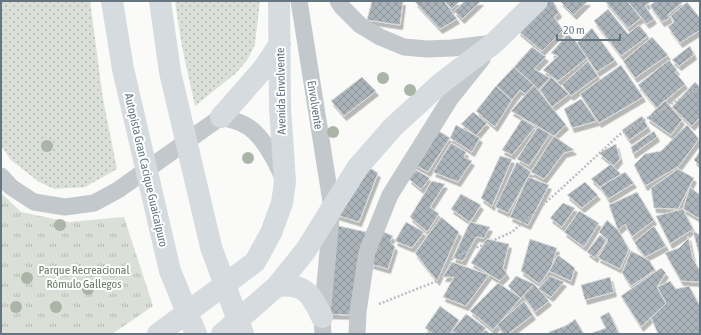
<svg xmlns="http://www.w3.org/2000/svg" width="701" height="335" font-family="'Asap Condensed',sans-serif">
  <defs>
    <pattern id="grass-dots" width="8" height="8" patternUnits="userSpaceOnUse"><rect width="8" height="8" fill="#dadfd7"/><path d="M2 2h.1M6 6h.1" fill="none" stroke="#b4b9b4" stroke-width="1.8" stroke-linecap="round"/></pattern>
    <pattern id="park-tufts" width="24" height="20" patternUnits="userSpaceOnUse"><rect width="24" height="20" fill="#dadfd7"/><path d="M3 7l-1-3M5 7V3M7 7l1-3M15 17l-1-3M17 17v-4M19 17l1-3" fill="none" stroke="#b4b9b4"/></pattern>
    <pattern id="building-cross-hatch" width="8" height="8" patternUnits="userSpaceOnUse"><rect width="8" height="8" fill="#aab3b9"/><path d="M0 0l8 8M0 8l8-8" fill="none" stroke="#8e969c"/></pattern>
    <filter id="shadow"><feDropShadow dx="2.5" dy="4.5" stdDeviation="0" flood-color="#0004"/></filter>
  </defs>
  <rect width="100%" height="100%" fill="#fafaf8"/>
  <path fill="url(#grass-dots)" d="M1,1H90L103,99L117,169L85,187L55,189L39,182L11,160L1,146Z
    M175,1H260L255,44L248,59L236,73L195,106L182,47Z"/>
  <path fill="url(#park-tufts)" d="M1,193L21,212L69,222L124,217L153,306L112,334H1Z"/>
  <path fill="url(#building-cross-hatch)" stroke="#dcdcda" filter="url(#shadow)" d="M372,1H403L400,25L367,20Z
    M417,1H444L457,19L440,29L415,2Z
    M444,1H460L452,9Z
    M465,1H481L462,19L454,11Z
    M548,1H553L559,13L554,17L563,30L542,51L518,31Z
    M560,1H588L574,15Z
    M605,1H627L641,18L628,28Z
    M627,1H652L645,6L654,19L647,24Z
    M655,1H684L668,15L670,18L662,22L650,6Z
    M687,2L700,18V30L680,43L668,27L674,22L671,16Z
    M608,9L628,34L639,25L648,36L621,56L594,21Z
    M592,28L615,60L597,72L577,43Z
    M568,34L577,43L587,58L558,81L543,70L558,56L551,53Z
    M652,37L668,55L635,78L623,61Z
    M690,46L694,55L679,66L672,60Z
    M532,47L546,57L534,69L550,78L538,90L534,85L514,67Z
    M669,60L677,70L675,72L685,84L657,108L638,85Z
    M588,61L598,76L571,96L562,85Z
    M621,65L643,97L599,123L580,94Z
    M514,67L534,85L526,94L520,90L512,100L496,86Z
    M362,77L376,91L344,116L331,101Z
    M551,77L569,94L552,107L540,90Z
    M695,82L700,87V117L692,126L672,107Z
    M534,85L566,125L554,136L511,111Z
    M496,86L512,100L495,127L476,111Z
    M581,99L597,121L572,128L564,109Z
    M665,100L682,120L671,135L647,118Z
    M473,112L487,123L476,136L461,124Z
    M642,116L648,127L629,140L622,130Z
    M522,119L535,127L512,155L502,150Z
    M456,125L480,138L472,152L450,138Z
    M687,125L699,139L679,166L645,186L634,165L645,154L661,151Z
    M538,127L550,134L529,166L517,159Z
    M439,131L450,138L428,172L413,164Z
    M654,131L657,137L633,154L631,147Z
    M554,136L574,150L564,153L544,179L531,172Z
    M451,143L466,152L464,157L472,161L458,182L433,172Z
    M616,144L620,159L614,166L599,153Z
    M700,151V166L694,160Z
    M500,156L512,159L492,206L481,198Z
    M517,162L531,172L508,213L495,207Z
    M611,164L621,174L600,187L591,179Z
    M367,166L378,173L359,222L336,215Z
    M678,169L694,178L678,209L654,208L651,188Z
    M416,170L430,178L421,189L409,179Z
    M625,172L634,183L608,199L600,187Z
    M528,177L549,185L528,225L510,217Z
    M432,181L445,184L430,207L439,214L427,232L410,217Z
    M585,182L598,195L582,208L567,195Z
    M690,187L700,195V219L683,209Z
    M637,192L654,220L632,237L625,224L618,230L609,205Z
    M461,194L481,205L470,222L451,209Z
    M563,203L575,208L562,227L550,218Z
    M683,209L693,229L670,244L656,216Z
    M579,211L599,223L584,247L564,232Z
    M441,217L459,232L437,281L415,253Z
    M607,220L618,230L629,249L620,269L598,258L608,240L599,232Z
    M406,222L424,232L412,248L395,241Z
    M470,222L490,227L484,238L476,237L463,261L453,258Z
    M335,225L366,232L350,315L327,314Z
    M654,226L666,246L645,257L634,242Z
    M379,230L393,236L390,241L395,247L388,269L371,264Z
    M693,231L700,235V258Z
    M600,235L606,241L595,258L587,252Z
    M688,236L693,259L700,271V282L681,281L665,253L679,248L688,239Z
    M487,239L509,244L503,268L507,274L500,281L471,263Z
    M530,239L557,248L551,268L540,284L521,271Z
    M631,251L649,260L655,270L631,286L622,273Z
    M558,255L575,268L571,281L549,271Z
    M452,262L489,275L466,306L443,297L454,277H443Z
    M661,268L666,273L657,287L666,303L641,327L621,296Z
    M516,276L534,284L521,298L508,286Z
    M550,276L564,282L551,297L538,289Z
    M610,277L614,292L585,300L581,285Z
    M670,281L676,289L689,286L700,306V321L699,322L700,325V334H658L651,318L666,303L657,287Z
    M498,283L521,298L493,330L470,311Z
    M534,284L549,301L535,312L523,296Z
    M524,301L533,315L508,334H504L497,325Z
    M440,306L459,320L450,334H433L425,328Z
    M609,312L619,334H589L606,328L600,317Z
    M466,314L486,328L481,334H457L452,331Z
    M575,319L584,334H550L549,332L565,326L573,321Z"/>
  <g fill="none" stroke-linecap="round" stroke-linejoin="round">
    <path stroke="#bbbfc2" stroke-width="2.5" stroke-dasharray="2 2" stroke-linecap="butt" d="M379,304L437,281L453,258L512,232L562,188L619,135L700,87"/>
    <path stroke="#c3c8cc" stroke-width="17" d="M299,1L332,208L322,317L323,334
      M338,1L342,7L360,25L380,37L404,47L427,49L452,48L494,43
      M1,176L11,187L34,202L65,207L94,203L118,190L221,117C229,119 238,121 245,125C262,134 276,161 283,178
      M357,334L358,312L367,252L390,195L450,99L482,59"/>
    <path stroke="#d6dbdf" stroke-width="22" d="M221,117L263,69L280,44
      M277,286C305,283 311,294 322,317
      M158,334L255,262L271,233L282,203L285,182L280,107L279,1
      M222,334L277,286L306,250L332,208L358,167L393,127L440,84L494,43L537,1"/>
    <path stroke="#d6dbdf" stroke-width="22" d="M112,1L123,69L170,271L196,334
      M160,1L170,72L211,247L243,334"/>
  </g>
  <g fill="#aab4a7">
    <circle cx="383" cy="78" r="6"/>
    <circle cx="410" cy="90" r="6"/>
    <circle cx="333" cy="132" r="6"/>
    <circle cx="47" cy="146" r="6"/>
    <circle cx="248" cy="158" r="6"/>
    <circle cx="60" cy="225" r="6"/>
    <circle cx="27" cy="278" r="6"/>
    <circle cx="88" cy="289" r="6"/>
    <circle cx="16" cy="307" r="6"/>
    <circle cx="56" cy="307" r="6"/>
  </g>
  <g text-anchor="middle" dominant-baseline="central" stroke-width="4" stroke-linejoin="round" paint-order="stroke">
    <g font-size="12" fill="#657683" stroke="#fff">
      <text transform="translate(281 91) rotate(-91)">Avenida Envolvente</text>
      <text transform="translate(315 105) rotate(81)">Envolvente</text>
      <text transform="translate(146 170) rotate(77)">Autopista Gran Cacique Guaicaipuro</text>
    </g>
    <g font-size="12" fill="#687a64" stroke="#fff">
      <text x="84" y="270">Parque Recreacional<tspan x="84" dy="14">Rómulo Gallegos</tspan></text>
    </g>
  </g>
  <rect width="701" height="335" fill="none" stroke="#657683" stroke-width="4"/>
  <path d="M557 34v6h63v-6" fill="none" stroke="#657683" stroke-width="2"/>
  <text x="563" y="34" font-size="12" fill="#657683" stroke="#ffffff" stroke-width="3" paint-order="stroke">20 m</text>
</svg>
